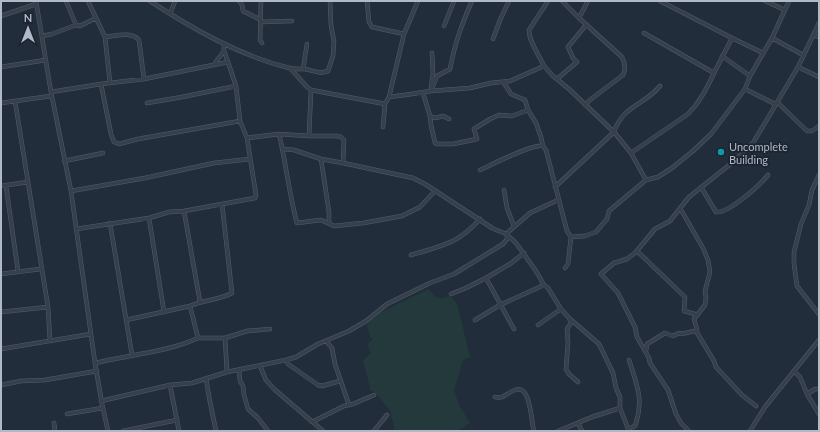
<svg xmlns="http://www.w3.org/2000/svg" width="820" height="432" font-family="Lato,sans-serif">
  <rect width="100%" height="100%" fill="#222d3b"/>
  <path fill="#24393c" d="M429,289L435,297L443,298L450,296L457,303L470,357L463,360L454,390L459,405L470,423L459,430V431H395L390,411L375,392L371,391L363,361L371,353L367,345L373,339L370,337L367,324L379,313Z"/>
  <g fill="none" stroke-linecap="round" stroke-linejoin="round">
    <defs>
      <path id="minor" d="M36,1L51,92L71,191L95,363L102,404L108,431
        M66,1L76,25
        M88,1L105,37L110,83
        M150,1C193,29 238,55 289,68C294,69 299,69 304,69C312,70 321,75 328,71L333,56L334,42L331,25L330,1
        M239,1L242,5L243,11L261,20
        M261,1L260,40L262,43
        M367,1L369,22L372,27L404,34
        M562,1L579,18L622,57C625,63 626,69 623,75L590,100L585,105
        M660,1L732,38L763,53
        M765,1L785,10
        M170,14L175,1
        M1,16L36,4
        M579,18L588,1
        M261,22L292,21
        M444,26L454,1
        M644,33L714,73L732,38
        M813,35L819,37
        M42,36L52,34L76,25L80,26L96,18
        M105,37C116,36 131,31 139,40L144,79
        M772,38L803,55
        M493,39L500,20L509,1
        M722,56L750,76
        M215,63L224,51
        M544,66C539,55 529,42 529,30L548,1
        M1,67L46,60
        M798,67L819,77
        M290,68L307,87L311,90L385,104
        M303,69L307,44
        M557,79L577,62L573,58L568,47L586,25
        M504,83L511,94L525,100L528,110L536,123L541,137L543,146L546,150L567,231L571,237L568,264L565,268
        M101,84L111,134L114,142L119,144L138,139L240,121
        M431,88L433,73L432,53
        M745,89L775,104
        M431,91L437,76L450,69C455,43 461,26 472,1
        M51,92L101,84L144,79L228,62
        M423,93L430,116L435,118L443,116L449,119
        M389,97L405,95L431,91L470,88L491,83L510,81L544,66L553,76L569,89L614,132L631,153L646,180
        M15,101L48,307L50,341
        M777,102L807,131H812L819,126
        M1,103L51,96
        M147,103L182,97L236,86
        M430,116L431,125L435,143L437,144H453L477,139L474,129L490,119L499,115L512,116L528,110
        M383,127L385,104L389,97L404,34L418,1
        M279,134C286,163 289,194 297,223L321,220L334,226L363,223L402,216L420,207L435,191
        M309,136L311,90
        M247,138L279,134L309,136H337L341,137L344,140L343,163
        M284,149L294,150L321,159L343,163L413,178L425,184L492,228L506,234L516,243L536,271L544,285L548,288L561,309L569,318L599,344L613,373L616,388L620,397V408L629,431
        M631,153L688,114C700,102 707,88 714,73
        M321,159L329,212V223
        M64,161L103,153
        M480,170C491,165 534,143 543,146
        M819,175L812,190L809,205L801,224L794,252V264L797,286L819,314
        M1,186L28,182
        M6,186L18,271
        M555,187L614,132C623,105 645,105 660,86
        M701,187L716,212C728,214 760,185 768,175
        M504,190L507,208L514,226
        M71,191L145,178L214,163L250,159
        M184,211L200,302
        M149,218L164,312
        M110,223L132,355
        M76,229L149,218L169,212L184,211L255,198L256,195L247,138L240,121L236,86L228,62L224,51V45
        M571,237L585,236L596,232L607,219L609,211L616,205L646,180L658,177L672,168L693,151L711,134L745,89L750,76L772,38L789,1
        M637,251L685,297L684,311L698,315
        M411,255C441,246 458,244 480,219
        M1,274L41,269
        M451,294L466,288L486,278
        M190,306L198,338H225L247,331L270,329
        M1,312L48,307
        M569,318L571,323L567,329L568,342L566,369L569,374L578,382
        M126,320L190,306C203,300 220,300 232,293L222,204
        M475,320L500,305L544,285
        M538,325L561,309
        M514,329L486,278L510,264L524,253
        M696,331L714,361L716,367L742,395L756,406
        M225,338L227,372
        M326,341L332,348L335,364L349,405
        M1,349L91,334
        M646,351L647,344L665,333L673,336L679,333C684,335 690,331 696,331L697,330L694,319L705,305L706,298L705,291L710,272L708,260L703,248L680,208
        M286,360L296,357L318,344L349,331L366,321L387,304L430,283L454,274L503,244L508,238L506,234L530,213L558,200
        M95,363C128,355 168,352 198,338
        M260,366L266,380L274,389L323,431
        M239,370L240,381L243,386L244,395L248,409L258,418L268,431
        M794,371L800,377L807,394L819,414
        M206,378L209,397L216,431
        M1,385L21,381L45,380L97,371
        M170,385L179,431
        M807,394L815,389H819
        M495,397C504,399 507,393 515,390C531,383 531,423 534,431
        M101,401L170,385L192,383L227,372L286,360L288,364L318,385L322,386L340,381
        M67,414L103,408
        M312,422L344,406L353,404L374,395
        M54,423L55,431
        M578,423L582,431
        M628,429L635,426L636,423C644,399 636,382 629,360
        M123,431L177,420
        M374,431L387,415
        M558,431L592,417L620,408
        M689,431L681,423L676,414L668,390L650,363L649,358L637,337L635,327L618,293L601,274L614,263L627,259L635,253L655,229L670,221L689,197L733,162L753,143L798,67L819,23
        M750,431L765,407L819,340"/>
    </defs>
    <use href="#minor" stroke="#545c69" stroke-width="4.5"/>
    <use href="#minor" stroke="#363f4c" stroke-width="3.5"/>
  </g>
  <circle fill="#0f9aa8" stroke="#1b2430" stroke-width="1.5" cx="721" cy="152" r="4"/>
  <g text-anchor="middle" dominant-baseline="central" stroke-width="3.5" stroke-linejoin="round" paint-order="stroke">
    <g font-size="11" fill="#b1b9c7" stroke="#1b2430" text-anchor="start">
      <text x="729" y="146">Uncomplete<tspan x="729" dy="13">Building</tspan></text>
    </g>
  </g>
  <rect width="820" height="432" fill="none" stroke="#b1b9c7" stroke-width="4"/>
  <g transform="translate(28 28)" stroke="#1b2430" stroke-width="3" paint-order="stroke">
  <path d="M0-3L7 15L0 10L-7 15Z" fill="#b1b9c7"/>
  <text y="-6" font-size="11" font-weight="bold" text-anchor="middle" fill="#b1b9c7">N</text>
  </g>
</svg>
